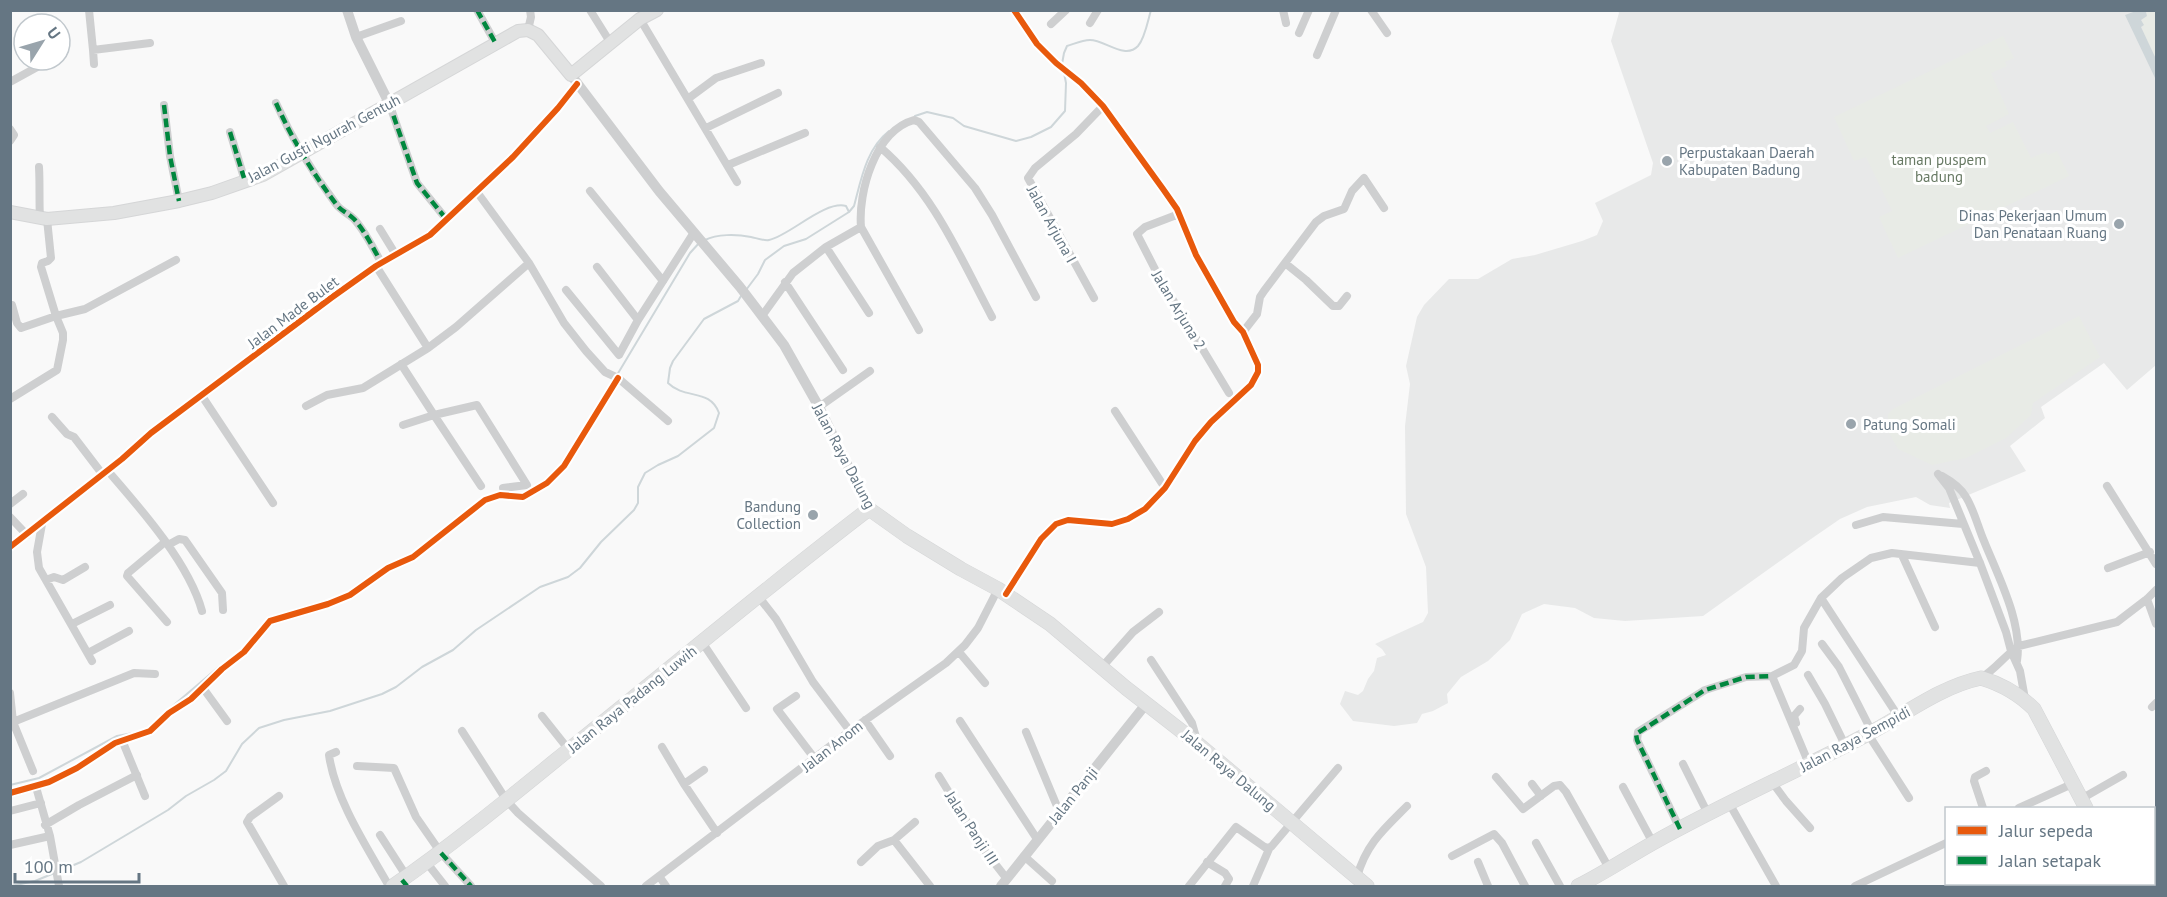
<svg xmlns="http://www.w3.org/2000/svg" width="2167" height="897" font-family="'PT Sans',sans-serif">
  <rect width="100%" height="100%" fill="#f9f9f9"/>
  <path fill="#e8e9e9" d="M1618,11H2156V365L2127,390L2104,363L2041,407L2045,418L2010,446L2026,471L1949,503L1950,508L1930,505L1916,497L1867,507L1840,519L1811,539L1703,616L1625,621L1594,618L1575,608L1544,604L1522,614L1510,640L1488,661L1461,677L1447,694L1448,703L1433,711L1422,714L1417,723L1394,726L1353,721L1340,704L1345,691L1358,695L1363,691L1368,679L1374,671L1377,658L1386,655L1382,649L1375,644L1423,622L1428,613L1426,567L1406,514L1405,426L1410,384L1406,366L1417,317L1424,305L1449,279H1478L1512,259L1535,255L1582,241L1597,235L1603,221L1595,203L1651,175L1653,163L1611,41L1619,13Z"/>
  <path fill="#e8ebe6" d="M2149,11H2156V59C2150,45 2132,22 2149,11Z
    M2003,36L2014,58L2005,62L2007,66L1991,73L2009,114L1986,126L1990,133L2013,122L2031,158L2046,152L2048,155L2057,151L2069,176L1898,258L1879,217L1892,211L1866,157L1854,161L1834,117Z
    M2079,316L2100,357L2033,403L2031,415L2006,438L1966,458L1932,465L1898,449L1888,431V414L1893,409Z"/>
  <path fill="#ced6d9" d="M2136,11H2149L2146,12L2147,16L2141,20L2144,25L2141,27L2156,59V80L2125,15Z"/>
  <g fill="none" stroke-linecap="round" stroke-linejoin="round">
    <path stroke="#ced6d9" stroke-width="2" d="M1062,64L1064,53L1067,46C1074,44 1082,40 1090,40C1105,40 1125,60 1138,46C1145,38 1148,20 1151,10
      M915,116L927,112L953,118L964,126L1016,141L1031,137L1051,127L1065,111L1066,83L1064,73
      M705,240C717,234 736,234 751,237C756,238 764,241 769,240C789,236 825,200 846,206L849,212
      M746,290L758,274L765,260L784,246L806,239L849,212L854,206C861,180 866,149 889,131
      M617,375L690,253L700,242
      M168,710L221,665
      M10,785L39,778L117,736L133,733
      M11,886L35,881L81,862L168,810L186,796L214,780L226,771L242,744L259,728L284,720L330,711L382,694L396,687L422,667L453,650L476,630L540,587L568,577L580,568L601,542L634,510L638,503V487L645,473L658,465L678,456L714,428L719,413C710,388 685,400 668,383L670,368L673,361L704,319L738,301L741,296"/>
    <defs>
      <path id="secondary" d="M10,212L47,219L114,213L179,201L212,193L263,175L518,31L528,30L538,35L571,75L640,19L657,10"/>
      <path id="primary" d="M2128,884L2130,886
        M393,886C455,843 513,795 572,747C671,668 768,586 869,509L907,536L961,569L998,589L1050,624L1126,688L1198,744L1367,886
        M1578,886C1604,873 1628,857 1653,843C1722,804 1796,772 1866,735C1903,716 1939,687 1981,678C2001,684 2019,694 2034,709L2086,808"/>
    </defs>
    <use href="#secondary" stroke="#d5d6d7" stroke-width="14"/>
    <use href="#primary" stroke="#d5d6d7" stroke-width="15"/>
    <path stroke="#cecfd0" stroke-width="8" d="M89,10L93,50L150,43
      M477,10L496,44
      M590,10L610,42
      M1283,10L1286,23
      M1371,10L1387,33
      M640,19L737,182
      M1090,23L1098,10
      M1051,24L1066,10
      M528,30L531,17L530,10
      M1299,33L1309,10
      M356,37L401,21
      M93,50L94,64
      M1317,55L1336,10
      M10,82L50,60
      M689,98L716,78L761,63
      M276,103C292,139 312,172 336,204C341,211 348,213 354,219C365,231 373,248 381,262
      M389,103L417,183L447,220
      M164,105L170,156L179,201
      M706,128L778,93
      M10,129L14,135L10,141
      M230,132L245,181
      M880,147C934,193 960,257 992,317
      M728,165L805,133
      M39,167C40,184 39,201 40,218
      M590,191L663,281
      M477,192L529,263L564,323L586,351L605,372L618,378L668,421
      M1179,214L1145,227L1137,234L1158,275L1229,393
      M47,219L51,258L48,261L42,263L41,267L56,316L85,309L176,260
      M380,229L396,255
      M826,247L869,313
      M1285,263L1316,222L1324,216L1344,209L1352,191L1364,178L1384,208
      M376,266L428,348
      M597,267L638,320
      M785,282L843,370
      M566,290L619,355L638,320L693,234
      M1094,298L1028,178L1035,168L1076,134L1103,106
      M762,316L793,273L826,247L861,227
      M919,330L861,227C858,192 875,131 914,120L919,122L975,188L992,215L1036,297
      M1243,332L1257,314L1260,297L1264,291L1285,263L1306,280L1333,306H1339L1347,296
      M401,364L434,415L477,405L527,485L503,488
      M202,396L273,503
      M10,399L57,370L63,340V333L56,316L21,328L17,323L12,305
      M306,406L327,395L363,388L428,348L456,327L529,263
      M819,407L870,371
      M1115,411L1165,488
      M52,417L67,434L74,437L103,475
      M403,425L434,415L481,486
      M108,471C140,508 189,563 202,611
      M1938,474L1949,488L1980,563L2006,632L2011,651L2020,671L2025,699
      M1942,476C1951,481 1961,488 1966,497C1974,510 1978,527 1984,541C1998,576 2023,623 2017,661
      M2107,486L2156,564
      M10,504L23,494
      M10,517L27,535
      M42,524L37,552L39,568L92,661
      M1856,525L1883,517L1963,524
      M165,542L128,573L127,576L167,622
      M168,545L179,539L185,540L222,593L223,610
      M10,547L122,459L151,433L331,298L376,266L430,235L513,157L558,108L577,84
      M1902,555L1935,627
      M2108,568L2150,552
      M46,580L54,577L63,580L85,567
      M1006,594L1041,539L1056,524L1068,520L1112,524L1128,519L1145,509L1165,488L1195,441L1211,422L1251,385L1258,372V365L1243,332L1234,322L1196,255L1177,209L1163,189L1103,106L1081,83L1056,63L1037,44L1014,10
      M758,596L776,619L813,682L850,731
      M1821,598L1898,716
      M2147,599L2156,624
      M72,624L110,605
      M702,642L746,708
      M1822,644L1839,667L1872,732
      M959,652L985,683
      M88,653L129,631
      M1151,660L1192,723L1198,744
      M1102,667L1133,632L1159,612
      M1808,675L1825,704L1845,745
      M1772,676L1809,764
      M1981,678C1996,669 2005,655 2019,646L2117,622L2147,599L2156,590
      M203,688L227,721
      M10,693L13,722L33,771
      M796,696L777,709L815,759
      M2152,707L2156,703
      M542,716L569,750
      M865,720L890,756
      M960,721L1037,839
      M13,722L134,673L155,674
      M1796,723L1794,716L1800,709
      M462,731L507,801L518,813L601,886
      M1026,732L1059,811
      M1868,734L1909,798
      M122,740L145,796
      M662,747L684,784L717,833
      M336,752L329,755C335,799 368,849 389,886
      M1683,764L1708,814
      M357,766L394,768L416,817L441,853L471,886
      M939,776L985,851L1007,879
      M1496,777L1523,809L1554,786L1560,785L1566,792L1610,870
      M1772,782L1786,801L1810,828
      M684,784L704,770
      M1532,784L1541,796
      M36,787L50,836L59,886
      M1623,787L1653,843
      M10,793L49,782L77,768L115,743L150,731L169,713L191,699L222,669L244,652L270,621L328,604L350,595L388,568L413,557L485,500L500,495L523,497L547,483L564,466L618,378
      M279,796L250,817L247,822L284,886
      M2081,799L2123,775
      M1729,803L1776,886
      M1983,808L1974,781L1975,777L1986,771
      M2019,808L2072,784
      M10,811L41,803
      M45,825L79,805L137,775
      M1680,829L1637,740L1638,732L1705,690L1746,677L1772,676L1794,665L1802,651L1804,628L1821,598L1842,578L1871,558L1892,553L1980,563
      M380,835L407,877
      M894,840L930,886
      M1536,843L1560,886
      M10,845L50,836
      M1024,856L1052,881
      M1452,856L1494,834L1502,843L1525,886
      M861,862L878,846L894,840L915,822
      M1207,862L1225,873L1229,879L1225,886
      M1478,862L1488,886
      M427,863L445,886
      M659,876L666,886
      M1357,877C1366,844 1384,829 1407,806
      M1962,884L1964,886
      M646,886L850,731L946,663L965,645L978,628L998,589
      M1189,886L1236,827L1266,848L1271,847L1338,768
      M1253,886L1269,849
      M1855,886L1946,843
      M1991,886L1998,884"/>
    <path stroke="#cecfd0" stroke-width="10" d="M347,10L356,37L389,103
      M571,75L659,191L740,287L784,345L819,407L869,509
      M1001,886L1146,704"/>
    <use href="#secondary" stroke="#e1e2e2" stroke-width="12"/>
    <use href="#primary" stroke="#e1e2e2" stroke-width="14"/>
    <path stroke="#00873e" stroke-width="4.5" stroke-dasharray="9 4.5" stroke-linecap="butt" d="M477,10L496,44
      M276,103C292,139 312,172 336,204C341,211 348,213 354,219C365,231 373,248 381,262
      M389,103L417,183L447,220
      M164,105L170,156L179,201
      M230,132L244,178
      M1680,829L1637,740L1636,734L1705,690L1746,677L1772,676
      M441,853L471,886
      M402,880L407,886"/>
    <defs>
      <path id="cycleway" d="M10,547L122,459L151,433L331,298L376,266L430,235L513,157L558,108L577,84
        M1006,594L1041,539L1056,524L1068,520L1112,524L1128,519L1145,509L1165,488L1195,441L1211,422L1251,385L1258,372V365L1243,332L1234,322L1196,255L1177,209L1163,189L1103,106L1081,83L1056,63L1037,44L1014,10
        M10,793L49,782L77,768L115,743L150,731L169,713L191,699L222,669L244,652L270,621L328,604L350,595L388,568L413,557L485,500L500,495L523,497L547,483L564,466L618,378"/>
    </defs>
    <use href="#cycleway" stroke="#fff" stroke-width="10"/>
    <use href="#cycleway" stroke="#e8590c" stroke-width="6"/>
  </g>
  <g fill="#99a4ac" stroke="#fff" stroke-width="2">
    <circle cx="1667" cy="161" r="6"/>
    <circle cx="2119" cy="224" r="6"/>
    <circle cx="1851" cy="424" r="6"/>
    <circle cx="813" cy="515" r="6"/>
  </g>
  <g text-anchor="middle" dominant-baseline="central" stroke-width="6" stroke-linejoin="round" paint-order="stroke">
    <g font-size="15" fill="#657683" stroke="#fff">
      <text transform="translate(324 138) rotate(-28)">Jalan Gusti Ngurah Gentuh</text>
      <text transform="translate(1052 224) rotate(61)">Jalan Arjuna I</text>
      <text transform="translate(1179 310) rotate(59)">Jalan Arjuna 2</text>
      <text transform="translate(293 312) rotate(-37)">Jalan Made Bulet</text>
      <text transform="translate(844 456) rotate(62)">Jalan Raya Dalung</text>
      <text transform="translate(632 699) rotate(-39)">Jalan Raya Padang Luwih</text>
      <text transform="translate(1855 739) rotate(-28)">Jalan Raya Sempidi</text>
      <text transform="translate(832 746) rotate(-38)">Jalan Anom</text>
      <text transform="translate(1229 770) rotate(40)">Jalan Raya Dalung</text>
      <text transform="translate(1073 795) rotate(-51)">Jalan Panji</text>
      <text transform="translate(972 828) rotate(57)">Jalan Panji III</text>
    </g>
    <g font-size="15" fill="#657683" stroke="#fff" text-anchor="start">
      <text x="1679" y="152">Perpustakaan Daerah<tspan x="1679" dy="17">Kabupaten Badung</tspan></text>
      <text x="2107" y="215" text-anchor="end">Dinas Pekerjaan Umum<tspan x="2107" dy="17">Dan Penataan Ruang</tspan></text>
      <text x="1863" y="424">Patung Somali</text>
      <text x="801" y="506" text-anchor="end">Bandung<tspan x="801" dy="17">Collection</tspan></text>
    </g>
    <g font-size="15" fill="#687a64" stroke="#fff">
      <text x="1939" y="159">taman puspem<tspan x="1939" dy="17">badung</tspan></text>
    </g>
  </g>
  <rect width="2167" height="897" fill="none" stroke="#657683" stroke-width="24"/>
  <rect x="1945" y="807" width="210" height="78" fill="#ffffff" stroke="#c1c8cd" stroke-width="1.5"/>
  <rect x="1957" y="826" width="30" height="9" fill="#e8590c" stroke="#c1c8cd" stroke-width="1.5"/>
  <text x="1999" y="837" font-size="18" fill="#657683">Jalur sepeda</text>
  <rect x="1957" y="856" width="30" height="9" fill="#00873e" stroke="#c1c8cd" stroke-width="1.5"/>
  <text x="1999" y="867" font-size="18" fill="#657683">Jalan setapak</text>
  <g transform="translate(42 42) rotate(53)"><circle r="28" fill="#ffffff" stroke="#c1c8cd" stroke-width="1.5"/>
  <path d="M0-4.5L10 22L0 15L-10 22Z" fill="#99a4ac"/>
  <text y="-9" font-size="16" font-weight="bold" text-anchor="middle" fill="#657683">U</text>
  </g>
  <path d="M15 873v9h124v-9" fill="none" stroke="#657683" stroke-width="3"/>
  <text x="24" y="873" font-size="18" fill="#657683" stroke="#ffffff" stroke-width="4.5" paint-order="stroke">100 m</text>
</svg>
